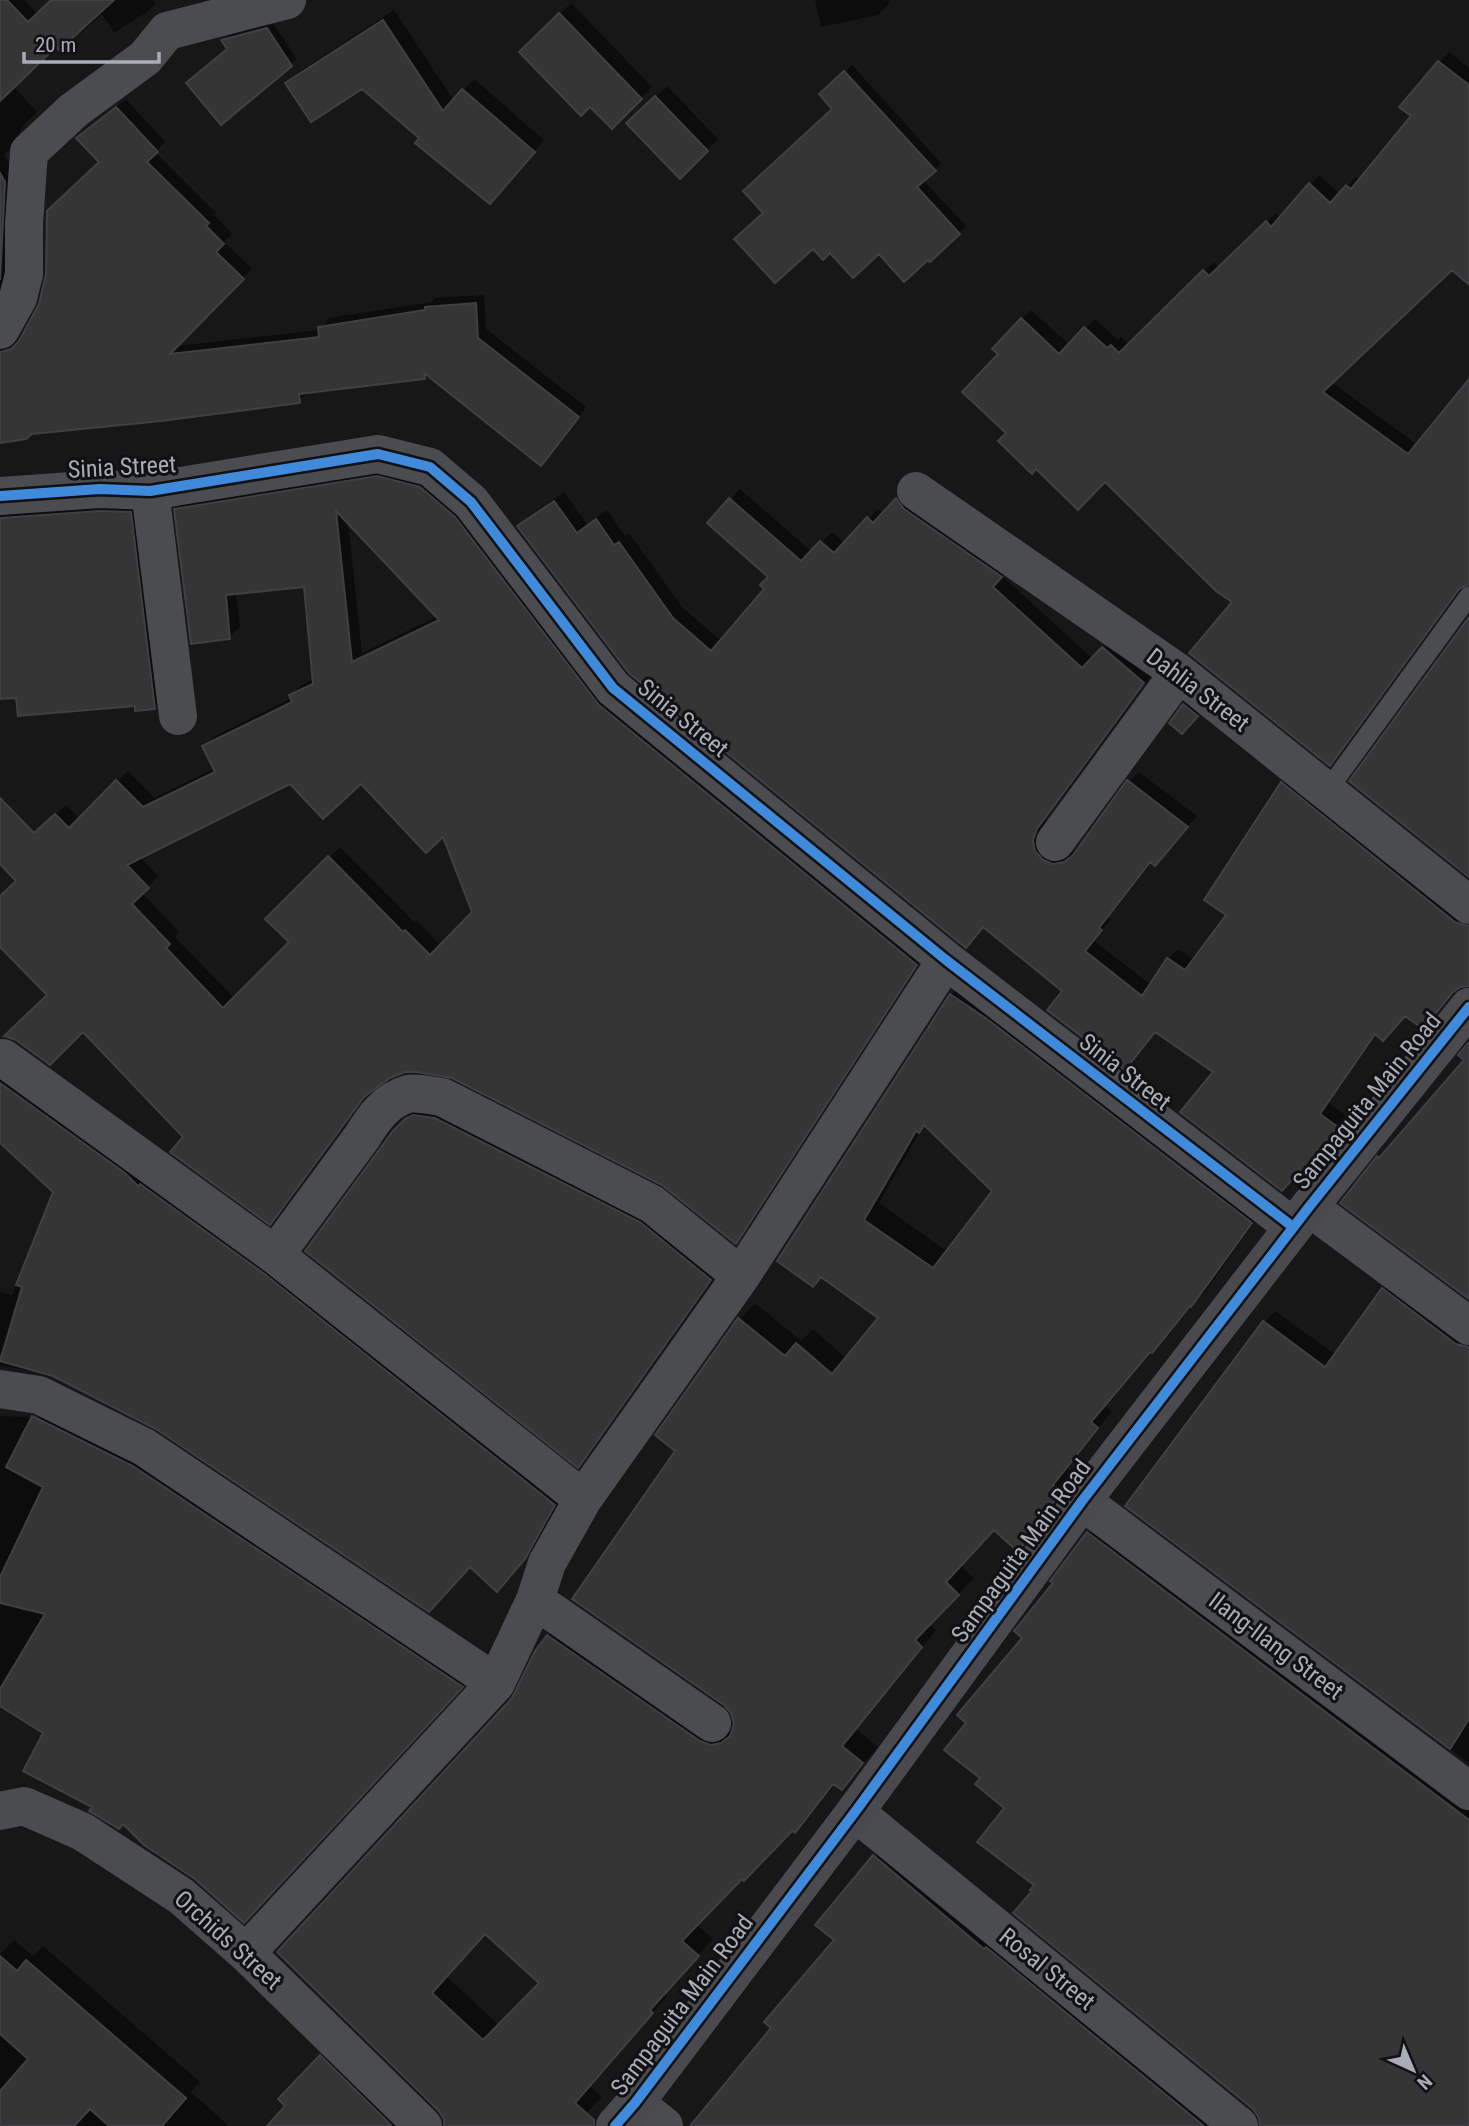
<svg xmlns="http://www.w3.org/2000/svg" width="1469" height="2126" font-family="'Roboto Condensed',sans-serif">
  <rect width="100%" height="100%" fill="#171717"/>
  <path fill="#0007" fill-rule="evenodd" d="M4,0H24L38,14L53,0H154L156,3L147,12L114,33L102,14L80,34L77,31L56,45L13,86L37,112L22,126L16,143L4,154L13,172L6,279L0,290V4Z
    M815,0H890V2L878,15L821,27Z
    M571,3L652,87L612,127L590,104L521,52Z
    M394,10L454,101L474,79L544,140L501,190L422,138L363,87L288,83L299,72Z
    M273,23L297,59L221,123L229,48L224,40L229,34Z
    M1449,52L1469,68V286L1450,270L1331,382L1418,445L1469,401V582L1462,585L1339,754L1330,764L1234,601L1105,480L1009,433L1001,354L1022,319L1031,310L1070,345L1095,319L1118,340L1121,337L1130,345L1214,262L1219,268L1276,213L1281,218L1319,175L1340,194L1356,177L1361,180L1413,116L1401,107Z
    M852,65L941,163L923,180L966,226L930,260L880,252L830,251L813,246L765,212L834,109L821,94Z
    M667,86L718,139L681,177L629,123Z
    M126,99L165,142L155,152L216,213L214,215L232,234L224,242L252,269L176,346L320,330L329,318L432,302L435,298L484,295L486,329L586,407L550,454L428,374L424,378L309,391L299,401L0,437V341L11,343L21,340L39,309L101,162L79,138Z
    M389,467L430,477L609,694L926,953L746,1231L736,1241L663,1183L452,1076L404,1071L389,1076L370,1090L281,1212L270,1222L0,944V898L18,880L4,865L66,805L80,819L128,771L154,798L215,768L205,746L215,736L292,698L291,695L302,685L314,679L306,585L236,593L240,627L229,637L176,510L187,499ZM348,522L438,616L362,653ZM361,781L444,834L474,912L441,946L417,921L415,923L340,847L267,919L291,942L235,999L175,937L179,932L142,893L158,876L140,857L290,782Z
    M740,489L812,552L832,532L845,544L878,509L884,514L907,490L1010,566L1002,576L1093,659L1114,638L1153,673L1047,817L1043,829L1064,854L1076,852L1129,781L1139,772L1197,816L1165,854L1151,861L1108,917L1111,919L1093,940L1151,985L1168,959L1178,949L1194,960L1228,915L1282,784L1292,774L1469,914V952L1406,1014L1376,1033L1329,1103L1345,1115L1310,1162L1299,1171L1216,1072L1157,1031L1125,1068L1065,991L984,926L966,946L519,526L529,516L564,492L587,524L607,510L625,536L629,533L683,608L721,641L767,589L771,577L710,522Z
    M139,504L163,698L154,707L18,696L0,688V507Z
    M1190,700L1202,709L1188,726L1184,705Z
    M967,980L1266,1206L1207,1289L1105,1406L1112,1411L1067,1468L1076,1476L1033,1534L1018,1549L995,1528L960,1565L974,1578L929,1624L936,1630L856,1729L878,1747L841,1788L835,1783L810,1815L742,1877L696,1924L713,1939L664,1993L667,1996L590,2086L602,2097L575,2126H446V2120L440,2109L279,1952L514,1699L548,1636L564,1620L727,1730L734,1729L736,1724L677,1450L658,1435L740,1319L755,1303L801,1341L813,1329L847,1359L881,1318L822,1276L951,995ZM925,1123L994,1191L948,1252L879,1203ZM486,1932L542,1983L500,2026L446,1976Z
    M0,1066L564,1494L535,1547L507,1580L157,1427L43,1372L0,1366V1292L12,1295L55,1191L0,1140Z
    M424,1106L650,1213L720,1270L588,1455L578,1465L402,1123L413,1113Z
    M1395,1278L1469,1333V1763L1127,1505L1264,1323L1275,1311L1336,1355L1383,1290Z
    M0,1416L65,1418L470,1677L254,1911L196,1878L123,1822L94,1806L45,1732L0,1705Z
    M1099,1522L1469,1798V2126H1262L1261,2118L1254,2108L1034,1891L1036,1885L1006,1808L982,1778L968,1723L1025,1638L1055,1583L1088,1533Z
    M886,1845L1229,2126H699L836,1940L875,1857Z
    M14,1940L33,1956L43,1946L200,2082L191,2092L229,2126H0V1954Z
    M336,2041L423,2126H269L287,2106L280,2099Z"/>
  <path fill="#353536" stroke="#3f4043" stroke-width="2" fill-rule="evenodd" d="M0,0H7L28,22L51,0H114L59,50L56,47L0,101Z
    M559,13L642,99L612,129L590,107L581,116L519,52Z
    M383,20L443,111L462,89L535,152L490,204L415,143L419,138L362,89L311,122L285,83Z
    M267,28L292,66L221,125L186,83L227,49L221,40Z
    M1438,61L1469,85V285L1452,270L1323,392L1408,454L1469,379V584L1459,589L1330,766L1189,653L1232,602L1216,591L1105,482L1078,510L1036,469L1032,474L998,441L1006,433L962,392L998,354L992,349L1021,318L1059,354L1084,327L1107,348L1111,345L1119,353L1203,270L1209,276L1266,221L1271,227L1309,183L1330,203L1346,185L1351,189L1411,116L1399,107Z
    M844,71L936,171L917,187L960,234L930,262L928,260L904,282L879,254L853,278L830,253L823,260L813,249L775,283L734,239L763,213L743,191L832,109L819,94Z
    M655,96L708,151L680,179L626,123Z
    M116,107L158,152L147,162L209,223L206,226L224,244L216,252L244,279L170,354L319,337L318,327L425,310V307L476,303L478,338L579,417L541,466L424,373L425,379L299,394L300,403L161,421L32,434L26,439L0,443V352L11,349L19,341L39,304L46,274L47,211L99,162L76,138Z
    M0,173L5,182L0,280Z
    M377,476L420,487L455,517L599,705L917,965L736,1244L662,1185L452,1078L417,1072H405L390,1078L364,1097L270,1225L170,1152L183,1137L83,1032L50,1065L16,1040L4,1036L47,995L0,947V896L16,881L0,864V798L34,833L55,814L69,828L116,780L143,807L215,772L202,746L292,702L289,695L313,684L304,587L226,595L230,639L191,644L174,509ZM336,511L439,620L352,662ZM290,784L323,819L361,784L426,853L443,837L472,912L430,955L405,930L403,932L328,856L265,919L289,942L223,1008L166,948L170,944L132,904L149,888L127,865Z
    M729,498L801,561L820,541L834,553L867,517L873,523L896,498L904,509L1002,577L993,587L1082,668L1102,647L1144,683L1037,829L1033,840L1035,851L1043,860L1053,864L1064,862L1073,855L1127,780L1188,827L1155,866L1150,862L1099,928L1102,930L1085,951L1142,996L1167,958L1185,970L1226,915L1204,900L1281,782L1455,922L1469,926V986L1460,987L1452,993L1423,1029L1405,1016L1383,1041L1375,1034L1320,1114L1342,1130L1304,1178L1298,1173L1282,1191L1180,1112L1213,1072L1155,1032L1125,1070L1047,1010L1062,991L983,927L966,948L629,673L517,526L554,501L577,533L596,519L614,545L619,542L673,618L711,651L764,589L760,585L768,577L707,523Z
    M100,511L131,512L155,709L135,711V706L18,716L16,698L0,699V518Z
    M1469,617V877L1349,781Z
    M1183,704L1198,716L1182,734L1169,723Z
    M950,994L987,1019L1252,1223L1191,1307L1190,1306L1152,1353L1150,1352L1091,1422L1098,1428L1053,1485L1061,1492L1018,1552L994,1530L946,1582L959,1595L915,1640L922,1647L842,1746L863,1763L842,1790L833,1784L795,1833L792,1831L744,1881L742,1879L682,1941L699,1956L650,2010L653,2013L575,2103L594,2120V2126H444V2119L438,2110L277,1952L512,1698L535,1651L547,1635L700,1741L711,1745L721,1743L730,1736L734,1724L731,1713L724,1705L572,1599L675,1451L655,1435L738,1318L785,1356L796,1343L832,1374L878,1318L821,1277L813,1287L777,1261ZM924,1125L992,1191L933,1268L864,1220L916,1131L919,1133ZM485,1934L539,1983L483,2040L432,1993Z
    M1469,1042V1299L1340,1203L1377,1156L1379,1158L1464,1060L1458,1055Z
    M0,1083L125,1173L138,1186L140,1184L262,1272L555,1505L525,1559L497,1592L470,1567L429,1612L156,1429L53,1376L0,1361L22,1287L16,1285L53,1192L0,1143Z
    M413,1115L435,1118L640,1222L711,1280L578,1468L305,1251L393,1131L405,1119Z
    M1382,1288L1456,1344L1469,1347V1719L1450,1749L1125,1506L1263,1321L1325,1367Z
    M32,1416L133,1466L463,1687L244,1923L195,1879L144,1845L123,1824L119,1829L89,1811L92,1807L23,1771L43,1733L0,1706V1689L45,1614L0,1603V1577L43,1487L6,1467Z
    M1087,1532L1469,1820V2126H1260L1259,2118L1253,2109L1013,1913L1032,1891L1030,1890L1034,1885L977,1842L1004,1808L975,1784L980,1778L944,1750L966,1723L957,1715L1022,1638L1014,1631L1053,1583L1050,1581Z
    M873,1855L984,1949L986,1947L1204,2126H690L771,2028L764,2022L834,1940L815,1925Z
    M0,1956L17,1971L26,1960L186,2098L162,2126H109L90,2109L74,2126H0V2091L28,2059L0,2034Z
    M320,2055L391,2125L390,2126H267L285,2106L278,2099Z"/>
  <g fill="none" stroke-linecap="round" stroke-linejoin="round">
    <path stroke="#4b4c50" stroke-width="19" d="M1327,791L1469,596"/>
    <path stroke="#4b4c50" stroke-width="38" d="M0,330L18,298L24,274V224L29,152L74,110L145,58L167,31L287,0
      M150,491L178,716
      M916,491L1179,673L1469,905
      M0,496L100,489L150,491L378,454L430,467L471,502L613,688L946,960L1293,1227
      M1055,842L1179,673
      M3,1058L275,1255L583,1499
      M1309,1207L1469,1326
      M275,1255L362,1137C373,1119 386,1100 408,1094C417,1092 432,1096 442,1097L652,1204L741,1276
      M0,1389L39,1395L144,1447L496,1683
      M1082,1501L1469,1791
      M535,1600L712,1723
      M0,1811L24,1806L83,1832L181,1896L246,1953L423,2126
      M855,1812L1239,2126
      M246,1953L496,1683L535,1600L547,1563L583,1499L741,1276L946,960
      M635,2103L664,2126"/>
    <path stroke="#4a4a4e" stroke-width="38" d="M615,2126L635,2103L855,1812L1082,1501L1309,1207L1469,1007"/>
    <defs>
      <path id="cycleway" d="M0,496L100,489L150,491L378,454L430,467L471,502L613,688L946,960L1293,1227
        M615,2126L635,2103L855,1812L1082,1501L1309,1207L1469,1007"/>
    </defs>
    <use href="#cycleway" stroke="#111113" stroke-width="15"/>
    <use href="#cycleway" stroke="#408adc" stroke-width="10"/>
  </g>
  <g text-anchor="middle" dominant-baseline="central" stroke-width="6" stroke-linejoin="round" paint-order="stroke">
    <g font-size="24" fill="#a8adb8" stroke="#111113">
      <text transform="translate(122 467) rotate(-3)">Sinia Street</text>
      <text transform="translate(1198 690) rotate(37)">Dahlia Street</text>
      <text transform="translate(683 718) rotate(39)">Sinia Street</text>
      <text transform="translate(1125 1072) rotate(38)">Sinia Street</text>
      <text transform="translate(1367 1101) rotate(-51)">Sampaguita Main Road</text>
      <text transform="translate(1021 1551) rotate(-54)">Sampaguita Main Road</text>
      <text transform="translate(1276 1646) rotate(37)">Ilang-Ilang Street</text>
      <text transform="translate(228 1940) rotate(42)">Orchids Street</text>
      <text transform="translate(1047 1969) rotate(39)">Rosal Street</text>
      <text transform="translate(682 2005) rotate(-53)">Sampaguita Main Road</text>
    </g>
  </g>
  <g transform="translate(1413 2070) rotate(136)" stroke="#111113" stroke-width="5" paint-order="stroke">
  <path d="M0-5L12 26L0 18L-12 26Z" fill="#a8adb8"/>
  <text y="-10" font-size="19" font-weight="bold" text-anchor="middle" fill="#a8adb8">N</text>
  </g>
  <path d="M24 52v10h135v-10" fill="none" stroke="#a8adb8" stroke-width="3.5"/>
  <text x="35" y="52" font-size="21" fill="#a8adb8" stroke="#111113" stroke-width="5" paint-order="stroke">20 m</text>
</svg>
